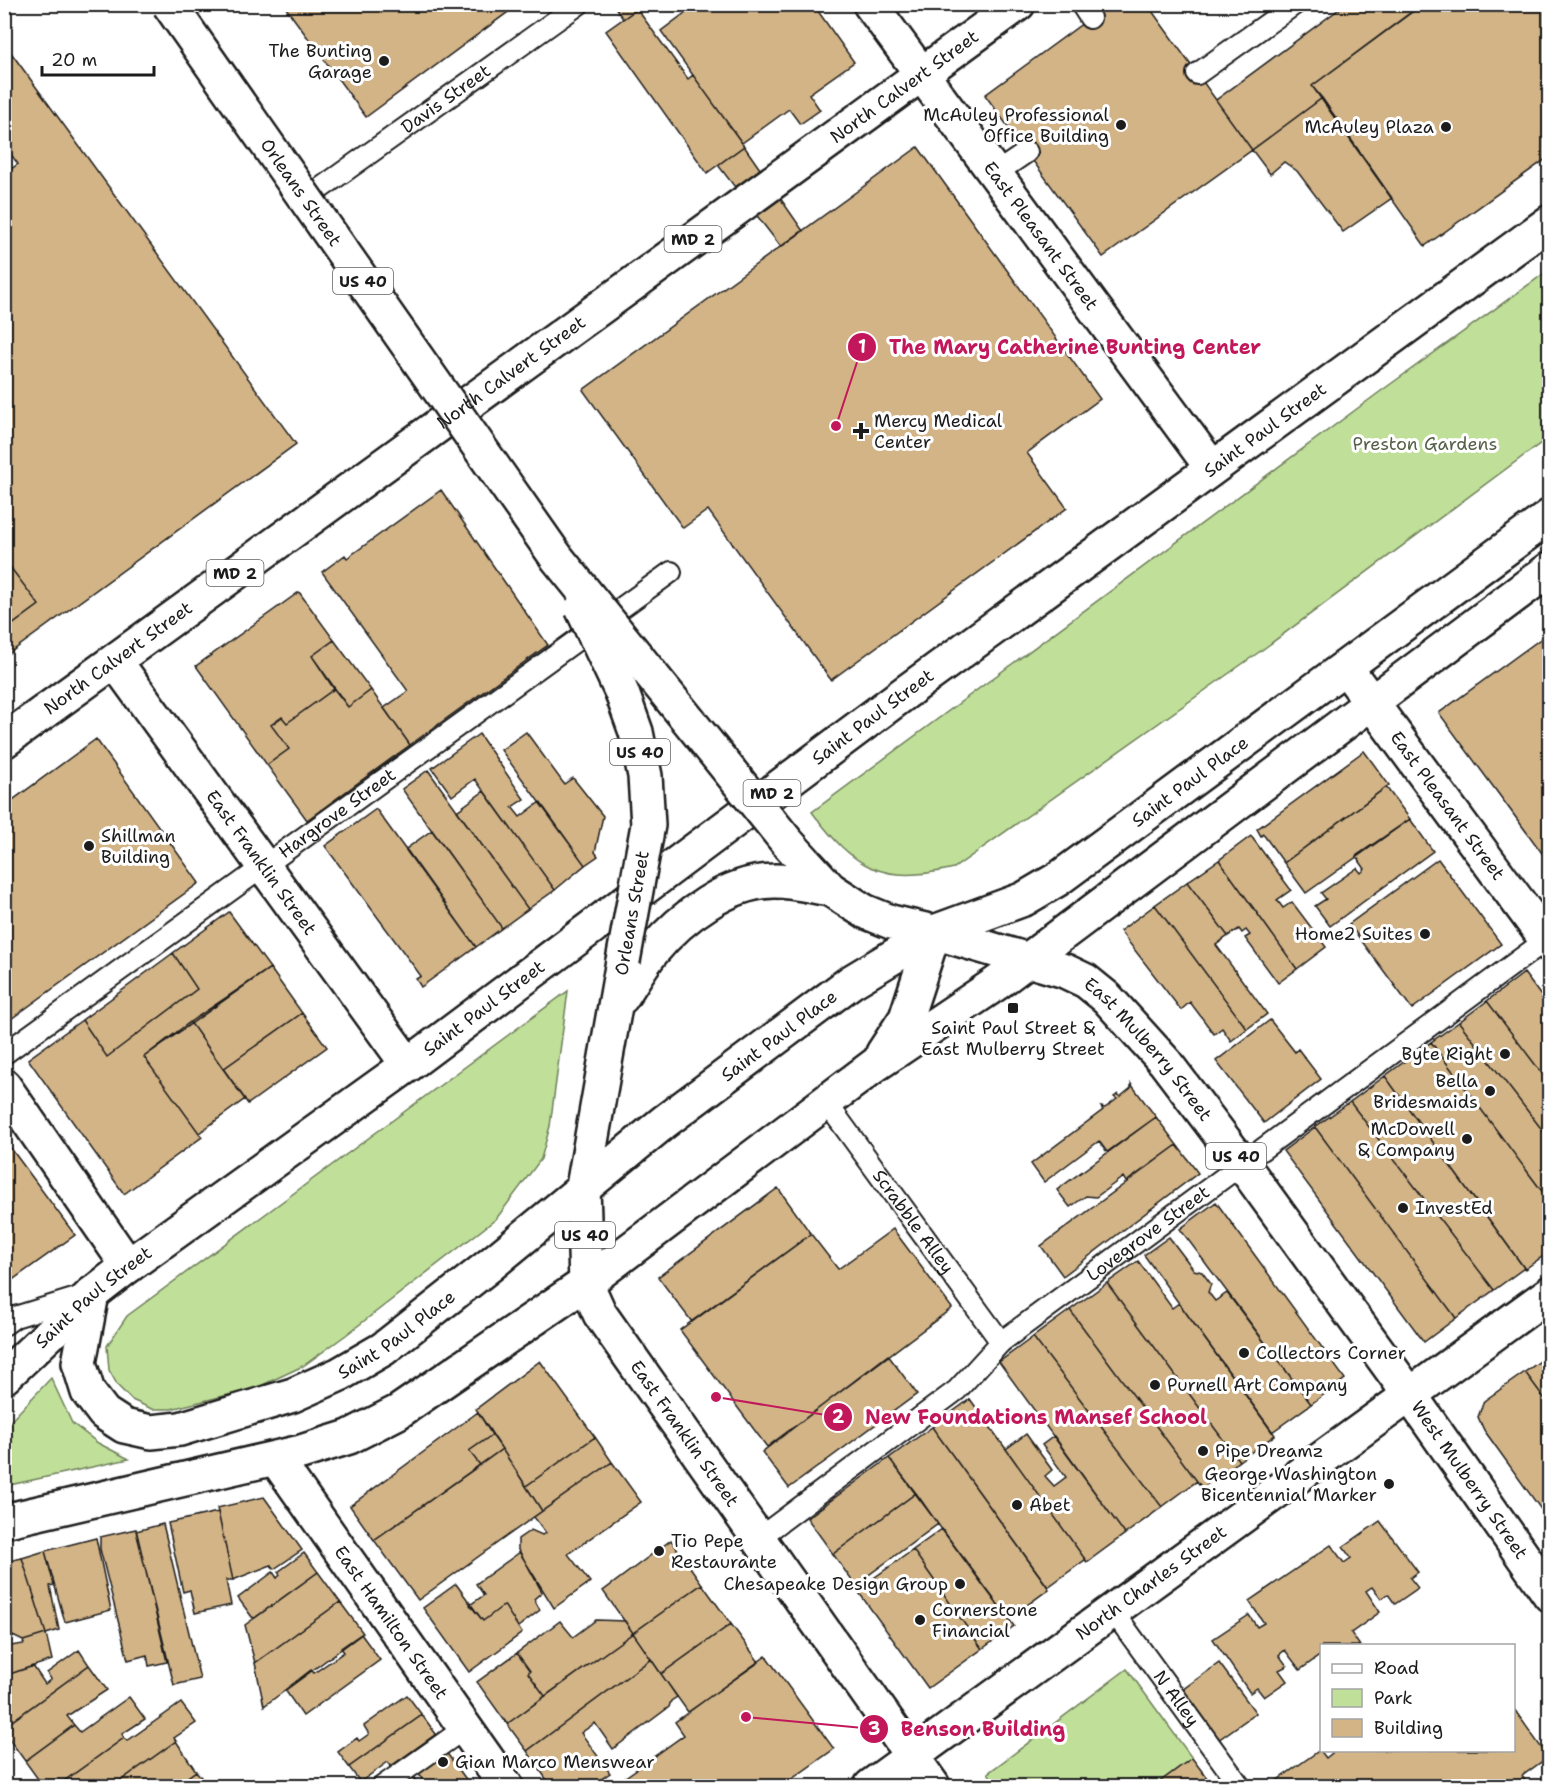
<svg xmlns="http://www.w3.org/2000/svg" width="1554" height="1791" font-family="'Shantell Sans',sans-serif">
  <rect width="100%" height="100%" fill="#fff"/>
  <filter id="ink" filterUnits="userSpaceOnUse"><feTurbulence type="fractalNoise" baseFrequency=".0167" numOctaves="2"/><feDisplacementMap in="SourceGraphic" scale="12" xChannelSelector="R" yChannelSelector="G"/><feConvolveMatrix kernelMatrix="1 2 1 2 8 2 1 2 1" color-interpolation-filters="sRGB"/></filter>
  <g filter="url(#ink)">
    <path fill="#c0e099" stroke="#6e7e5a" stroke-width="1.5" d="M1549,270V437L1262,650L954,868C882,885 855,869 812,812L1381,391Z
      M568,991L550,1126L541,1159L496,1219L346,1335L303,1366L256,1388L171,1409H152L132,1400L118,1386L109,1370L107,1346L127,1316Z
      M51,1378L72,1423L98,1443L129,1459L5,1486V1427Z
      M1127,1669L1192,1758L1154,1786H998L988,1773Z"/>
    <path fill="#d3b487" stroke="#1c1c1c" stroke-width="1.5" d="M283,4H519L366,117Z
      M613,4H634L637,9L623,19Z
      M697,4H813L854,62L809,94L820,110L800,124L789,109L742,143L661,31Z
      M1109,4H1147L1252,150L1103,257L985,95Z
      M1346,4H1413L1416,9L1312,86L1322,98L1252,150L1216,100Z
      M1422,4H1547L1550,8V156L1425,246L1312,86Z
      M637,9L688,79L693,75L744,146L707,173L606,31Z
      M4,43L296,444L4,657V631L39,605L4,559V174L18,164L4,145Z
      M1322,98L1392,198L1343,232L1297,171L1284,162L1270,174L1252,150Z
      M744,146L803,231L781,247L718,165Z
      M918,147L1100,399L1027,453L1067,508L831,680L708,510L683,528L583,390Z
      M441,490L548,645L410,745L384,708L408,691L322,572L345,555L347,558Z
      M4,559L39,605L4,631Z
      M299,592L334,640L312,656L334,689L287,723L282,717L271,725L289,749L267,765L196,666Z
      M1550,632V864L1439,713Z
      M334,640L371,690L348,707L312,656Z
      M334,689L348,707L371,690L410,745L307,820L267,765L289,749L271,725L282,717L287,723Z
      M526,732L564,784L573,778L603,816L595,852L598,856L585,865L501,750Z
      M479,734L524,799L512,807L520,817L540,802L585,865L555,890L475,779L452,796L432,768Z
      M96,739L199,883L4,1024L6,805Z
      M1364,751L1389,785L1284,863L1263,834L1261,836L1257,829Z
      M428,770L528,909L502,928L402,789Z
      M1386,787L1410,819L1306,893L1284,863Z
      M484,791L555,890L528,909L457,811Z
      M376,809L476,947L421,987L416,979L421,976L325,846Z
      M1410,819L1433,851L1330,926L1315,906L1326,899L1321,893L1357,868L1361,873L1365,869L1356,856Z
      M432,830L502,928L476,947L406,849Z
      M1251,836L1291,890L1277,900L1283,908L1292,902L1326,947L1297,969L1219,860Z
      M1438,859L1501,944L1412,1009L1349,924Z
      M1219,860L1297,969L1278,983L1245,938L1250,935L1246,930L1242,933L1239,929L1228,936L1187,882Z
      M1187,882L1228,936L1216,945L1267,1014L1247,1029L1155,905Z
      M1155,905L1247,1029L1231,1041L1222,1028L1214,1034L1190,1002L1181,1010L1120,931Z
      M229,912L270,968L144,1057L202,1137L124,1194L28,1059L82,1020L107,1057L197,989L173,953Z
      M173,953L197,989L107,1057L82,1020Z
      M270,968L302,1013L223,1069L190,1022Z
      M1524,973L1550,1008V1084L1487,1001Z
      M1487,1001L1550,1084V1140L1459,1022Z
      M302,1013L327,1047L248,1104L223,1069Z
      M1270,1020L1295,1052L1298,1049L1321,1079L1264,1123L1216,1061Z
      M190,1022L245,1099L199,1133L144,1057Z
      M1459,1022L1550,1140V1202L1431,1042Z
      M1431,1042L1550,1202V1251L1525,1269L1385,1076Z
      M1385,1076L1524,1268L1494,1290L1350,1102Z
      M1131,1084L1156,1117L1107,1152L1099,1141L1044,1182L1031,1164L1103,1110L1101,1107L1105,1108L1117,1099L1114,1097L1118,1094L1120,1097L1131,1088Z
      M1350,1102L1494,1290L1456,1318L1315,1127Z
      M1156,1117L1177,1145L1126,1182L1123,1177L1096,1197L1086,1196L1070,1207L1057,1190Z
      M1315,1127L1456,1318L1424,1342L1283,1151Z
      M4,1139L75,1235L4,1286Z
      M1177,1145L1198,1173L1063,1276L1041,1246Z
      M778,1188L811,1234L692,1322L658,1277Z
      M1216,1202L1345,1379L1311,1404L1180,1229Z
      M893,1229L952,1308L767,1447L680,1330L811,1234L838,1269Z
      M1169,1237L1194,1270L1202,1272L1211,1284L1208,1292L1215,1301L1227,1293L1311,1404L1272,1432L1144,1255Z
      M1138,1261L1172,1308L1179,1303L1275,1435L1239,1461L1107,1283Z
      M1107,1283L1239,1461L1202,1488L1070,1310Z
      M1070,1310L1197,1481L1162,1507L1033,1337Z
      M1033,1337L1162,1507L1125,1534L999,1362Z
      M1550,1354V1406L1525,1372Z
      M888,1355L917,1394L789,1488L762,1452Z
      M540,1361L595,1437L526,1486L476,1409Z
      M1525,1372L1550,1406V1522L1484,1430L1478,1417L1484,1401Z
      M970,1399L1087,1562L1085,1560L1048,1587L932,1427Z
      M478,1412L492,1435L469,1451L480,1465L374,1540L350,1506Z
      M932,1427L1049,1589L1008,1619L889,1458Z
      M1026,1434L1052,1470L1045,1476L1054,1486L1066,1477L1042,1445L1054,1436L1125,1534L1087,1562L1006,1449Z
      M492,1435L502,1449L480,1465L469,1451Z
      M595,1437L612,1462L542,1511L526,1486Z
      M502,1449L542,1511L418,1600L374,1540Z
      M889,1458L916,1493L833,1554L807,1518Z
      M612,1462L641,1502L568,1554L590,1582L554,1608L518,1550V1539L531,1530L542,1535L546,1533L534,1517Z
      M916,1493L938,1524L855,1585L833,1554Z
      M264,1497L302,1550L274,1569L271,1565L233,1580L217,1508Z
      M218,1512L233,1580H226L231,1605L195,1613L190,1590L183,1592L168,1523Z
      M1380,1521L1418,1572L1410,1578L1418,1588L1395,1604L1388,1594L1381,1599L1372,1587L1366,1591L1380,1612L1351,1633L1360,1646H1322V1654L1300,1670L1285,1650L1279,1655L1287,1666L1279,1670L1287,1681L1264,1697L1257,1688L1250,1693L1213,1639L1249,1615L1257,1627L1264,1623L1249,1601L1331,1545L1344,1563L1351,1558L1343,1547Z
      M163,1524L200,1679L174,1685L136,1531Z
      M136,1529L167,1662L149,1666L147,1655L128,1660L100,1549V1537Z
      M942,1529L1014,1626L982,1649L913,1550Z
      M96,1538L111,1610L65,1622L45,1551Z
      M671,1540L702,1584L633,1633L603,1591Z
      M913,1550L982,1649L928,1688L857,1590Z
      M45,1551L54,1585L50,1586L59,1630L46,1634L22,1558Z
      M520,1552L542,1592L534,1599L540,1610L518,1627L504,1605L483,1621L470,1605L484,1595L476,1584Z
      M304,1553L318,1572L255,1618L252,1617L238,1598L273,1572L277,1578L280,1575L278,1572Z
      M22,1558L46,1634L23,1641L13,1636L4,1638V1562Z
      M318,1572L340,1602L255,1663L245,1625Z
      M456,1584L483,1621L504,1605L522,1633L469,1672L423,1608Z
      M702,1584L731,1624L661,1674L633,1633Z
      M340,1602L363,1633L264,1706L255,1663Z
      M596,1620L625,1621L633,1633L545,1696L528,1673L530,1671L517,1653L560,1621L573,1637Z
      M731,1624L759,1662L688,1712L661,1674Z
      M633,1633L651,1659L527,1751L507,1724Z
      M46,1634L52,1660L4,1676V1647L24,1644L23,1641Z
      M361,1634L380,1660L303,1716L285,1690L311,1670L314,1673L344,1652L341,1648Z
      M79,1650L89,1665L4,1727V1676L33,1666L45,1684L51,1679L47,1673Z
      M517,1653L530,1671L528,1673L545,1696L507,1724L477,1682Z
      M766,1656L834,1749L782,1786H613L684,1735L675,1722Z
      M651,1659L677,1697L671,1701L669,1707L613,1749L595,1723L581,1733L610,1773L591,1786H551L527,1751Z
      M1219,1663L1256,1713L1218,1740L1182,1690Z
      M89,1665L107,1690L67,1716L74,1725L25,1761L4,1732V1727Z
      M407,1695L422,1715L349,1767L338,1752L357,1738L359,1741L369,1734L364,1726Z
      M129,1697L145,1719L122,1734L124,1738L57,1786H43L25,1761L74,1725L80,1732Z
      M181,1703L196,1723L174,1738L176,1741L113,1786H57L124,1738L127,1741Z
      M1514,1709L1548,1757L1522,1776L1529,1786H1269L1320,1750L1326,1758L1336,1750H1514Z
      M422,1715L436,1734L391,1766L388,1762L360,1782L349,1767Z
      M176,1741L196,1771L175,1786H113Z
      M446,1752L471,1786H427L417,1772Z
      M1192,1758L1213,1786H1154Z
      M196,1771L208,1786H175Z
      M412,1776L420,1786H398Z"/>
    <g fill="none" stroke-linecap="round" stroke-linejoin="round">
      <defs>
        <g id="lane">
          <path d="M1081,4L1090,18"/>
          <path d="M1197,74L1295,4"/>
          <path d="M995,174L1027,152"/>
          <path id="s1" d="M314,193L579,4"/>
          <path id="s2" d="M4,1054L671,572"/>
          <path id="s3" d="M826,1102L1001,1342"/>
          <path d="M4,1325L15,1317L80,1297"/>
          <path id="s4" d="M759,1538L957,1390L1001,1342L1546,940"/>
          <path id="s5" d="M1113,1611L1240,1786"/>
          <path d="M383,1786L465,1728"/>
        </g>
        <g id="street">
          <path id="s6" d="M115,661L408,1065"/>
          <path id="s7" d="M1346,668L1550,945"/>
          <path d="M4,1086L128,1266"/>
          <path id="s8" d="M276,1459L506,1786"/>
        </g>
        <g id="secondary">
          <path id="s9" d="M870,4L1212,468"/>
          <path id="s10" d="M871,1786L1550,1293"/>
        </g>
        <g id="primary">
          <path id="s11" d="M4,741L1018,4"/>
          <path id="s12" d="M787,842L830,889L864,911L891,922L934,932L1065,971L1086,981L1107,998L1165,1062L1243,1165L1410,1395L1550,1595"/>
          <path id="s13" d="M623,961L583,1187L586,1283L600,1314L933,1786"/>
          <path d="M622,997C632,982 641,965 653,951C681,917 729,881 775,881C793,881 812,886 830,889"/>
          <path d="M883,1053L906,1018L934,932"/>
          <path id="s14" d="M92,1294L79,1363L88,1392L104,1413L124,1426L151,1432L180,1429L293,1395L340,1374L383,1349L490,1265L664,1122L851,982L934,932L1024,899L1058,879L1550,516"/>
          <path id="s15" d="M4,1377L92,1294L128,1266L408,1065L902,695L1550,222"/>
          <path d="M4,1521L301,1452L349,1437L398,1412L586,1283L875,1065L997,983L1550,569"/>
        </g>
      </defs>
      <use href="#lane" stroke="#1c1c1c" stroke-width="24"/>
      <use href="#street" stroke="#1c1c1c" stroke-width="38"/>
      <use href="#secondary" stroke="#1c1c1c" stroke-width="38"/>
      <use href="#primary" stroke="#1c1c1c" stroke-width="38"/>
      <use href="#lane" stroke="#fff" stroke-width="20"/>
      <use href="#street" stroke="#fff" stroke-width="33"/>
      <use href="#secondary" stroke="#fff" stroke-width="33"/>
      <use href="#primary" stroke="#fff" stroke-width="33"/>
      <defs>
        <g id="primary-bridge">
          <path id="s16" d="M169,4L557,558L787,842"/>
          <path d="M582,608L622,693L636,732L645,776L648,825L623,961"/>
        </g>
      </defs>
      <use href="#primary-bridge" stroke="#1c1c1c" stroke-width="38" stroke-linecap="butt"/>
      <use href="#primary-bridge" stroke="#fff" stroke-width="33"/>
    </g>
  </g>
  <g fill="#1c1c1c" stroke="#fff" stroke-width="2">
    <circle cx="384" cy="61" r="6"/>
    <circle cx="1121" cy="125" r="6"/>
    <circle cx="1446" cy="127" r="6"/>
    <path d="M858 422h6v6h6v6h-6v6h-6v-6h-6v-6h6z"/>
    <circle cx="89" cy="846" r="6"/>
    <circle cx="1425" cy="934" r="6"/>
    <rect x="1007" y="1002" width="12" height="12" rx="3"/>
    <circle cx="1505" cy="1054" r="6"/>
    <circle cx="1490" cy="1091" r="6"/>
    <circle cx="1467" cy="1139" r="6"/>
    <circle cx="1403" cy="1208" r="6"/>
    <circle cx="1244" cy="1353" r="6"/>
    <circle cx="1155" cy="1385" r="6"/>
    <circle cx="1203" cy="1451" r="6"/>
    <circle cx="1389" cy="1484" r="6"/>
    <circle cx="1017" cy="1505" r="6"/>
    <circle cx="659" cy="1551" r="6"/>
    <circle cx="960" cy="1584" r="6"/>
    <circle cx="920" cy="1620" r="6"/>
    <circle cx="443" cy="1762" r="6"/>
  </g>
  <g text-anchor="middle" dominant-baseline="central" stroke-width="6" stroke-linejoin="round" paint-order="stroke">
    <g fill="#fff" stroke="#606060" stroke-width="1.5">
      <rect x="664.5" y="226" width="57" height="26" rx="4.5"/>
      <rect x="333" y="268" width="60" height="26" rx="4.5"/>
      <rect x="206.5" y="560" width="57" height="26" rx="4.5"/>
      <rect x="610" y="739" width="60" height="26" rx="4.5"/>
      <rect x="743.5" y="780" width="57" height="26" rx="4.5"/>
      <rect x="1206" y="1143" width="60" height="26" rx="4.5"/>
      <rect x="555" y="1222" width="60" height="26" rx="4.5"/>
    </g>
    <g font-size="16" font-weight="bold" fill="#1c1c1c">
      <text x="693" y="239">MD 2</text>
      <text x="363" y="281">US 40</text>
      <text x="235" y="573">MD 2</text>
      <text x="640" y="752">US 40</text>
      <text x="772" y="793">MD 2</text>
      <text x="1236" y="1156">US 40</text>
      <text x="585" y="1235">US 40</text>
    </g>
    <g font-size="18" fill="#1c1c1c" stroke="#fff" text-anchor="start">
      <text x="372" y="51" text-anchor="end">The Bunting<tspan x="372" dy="21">Garage</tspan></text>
      <text x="1109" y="115" text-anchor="end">McAuley Professional<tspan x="1109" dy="21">Office Building</tspan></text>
      <text x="1434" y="127" text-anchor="end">McAuley Plaza</text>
      <text x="874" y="421">Mercy Medical<tspan x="874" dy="21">Center</tspan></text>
      <text x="101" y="836">Shillman<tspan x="101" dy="21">Building</tspan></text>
      <text x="1413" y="934" text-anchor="end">Home2 Suites</text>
      <text x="1013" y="1028" text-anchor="middle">Saint Paul Street &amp;<tspan x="1013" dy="21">East Mulberry Street</tspan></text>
      <text x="1493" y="1054" text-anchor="end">Byte Right</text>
      <text x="1478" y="1081" text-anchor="end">Bella<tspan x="1478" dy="21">Bridesmaids</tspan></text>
      <text x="1455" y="1129" text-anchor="end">McDowell<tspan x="1455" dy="21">&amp; Company</tspan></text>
      <text x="1415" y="1208">InvestEd</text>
      <text x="1256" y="1353">Collectors Corner</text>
      <text x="1167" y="1385">Purnell Art Company</text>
      <text x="1215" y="1451">Pipe Dreamz</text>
      <text x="1377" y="1474" text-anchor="end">George Washington<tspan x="1377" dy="21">Bicentennial Marker</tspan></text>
      <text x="1029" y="1505">Abet</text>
      <text x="671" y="1541">Tio Pepe<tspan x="671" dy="21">Restaurante</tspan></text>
      <text x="948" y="1584" text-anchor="end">Chesapeake Design Group</text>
      <text x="932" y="1610">Cornerstone<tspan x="932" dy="21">Financial</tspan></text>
      <text x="455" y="1762">Gian Marco Menswear</text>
    </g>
    <g font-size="18" fill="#1c1c1c" stroke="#fff">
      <text stroke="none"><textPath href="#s11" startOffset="1113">North Calvert Street</textPath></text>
      <text stroke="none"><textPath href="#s1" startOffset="162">Davis Street</textPath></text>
      <text stroke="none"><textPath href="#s16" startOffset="230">Orleans Street</textPath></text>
      <text stroke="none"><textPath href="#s9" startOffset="288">East Pleasant Street</textPath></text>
      <text stroke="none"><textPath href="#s11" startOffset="627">North Calvert Street</textPath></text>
      <text stroke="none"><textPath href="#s15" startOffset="1578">Saint Paul Street</textPath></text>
      <text stroke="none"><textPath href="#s11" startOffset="141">North Calvert Street</textPath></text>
      <text stroke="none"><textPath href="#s15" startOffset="1092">Saint Paul Street</textPath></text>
      <text stroke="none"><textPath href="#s14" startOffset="1418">Saint Paul Place</textPath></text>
      <text stroke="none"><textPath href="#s7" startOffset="171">East Pleasant Street</textPath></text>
      <text stroke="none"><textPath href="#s2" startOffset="411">Hargrove Street</textPath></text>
      <text stroke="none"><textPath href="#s6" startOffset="249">East Franklin Street</textPath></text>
      <text transform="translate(632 913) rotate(-80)">Orleans Street</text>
      <text stroke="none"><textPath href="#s15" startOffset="606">Saint Paul Street</textPath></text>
      <text stroke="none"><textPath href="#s14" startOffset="932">Saint Paul Place</textPath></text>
      <text stroke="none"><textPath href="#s12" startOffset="430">East Mulberry Street</textPath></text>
      <text stroke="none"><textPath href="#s3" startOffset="148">Scrabble Alley</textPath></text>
      <text stroke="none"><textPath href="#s4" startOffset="495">Lovegrove Street</textPath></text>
      <text stroke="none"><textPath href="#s15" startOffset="120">Saint Paul Street</textPath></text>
      <text stroke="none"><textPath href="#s14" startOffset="446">Saint Paul Place</textPath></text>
      <text stroke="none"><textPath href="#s13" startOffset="506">East Franklin Street</textPath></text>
      <text stroke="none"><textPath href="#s12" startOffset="968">West Mulberry Street</textPath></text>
      <text stroke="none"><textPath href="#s10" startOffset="346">North Charles Street</textPath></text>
      <text stroke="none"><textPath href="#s8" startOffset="200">East Hamilton Street</textPath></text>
      <text stroke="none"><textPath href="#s5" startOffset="108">N Alley</textPath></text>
    </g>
    <g font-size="18" fill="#556148" stroke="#fff">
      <text x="1425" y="444">Preston Gardens</text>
    </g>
  </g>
  <path fill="none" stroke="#c2185b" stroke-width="2" d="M836 426L862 347M716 1397L838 1417M746 1717L874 1729"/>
  <g fill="#c2185b" stroke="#fff" stroke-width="2">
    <circle cx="836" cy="426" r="6"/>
    <circle cx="716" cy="1397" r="6"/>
    <circle cx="746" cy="1717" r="6"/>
    <circle cx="862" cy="347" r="15"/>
    <circle cx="838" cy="1417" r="15"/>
    <circle cx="874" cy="1729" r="15"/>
  </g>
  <g font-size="18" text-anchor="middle" font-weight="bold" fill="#fff">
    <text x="862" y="353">1</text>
    <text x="838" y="1423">2</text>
    <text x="874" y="1735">3</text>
  </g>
  <g font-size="20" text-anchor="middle" font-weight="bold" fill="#c2185b" stroke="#fff" stroke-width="6" stroke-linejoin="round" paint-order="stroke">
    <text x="1075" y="354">The Mary Catherine Bunting Center</text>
    <text x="1036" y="1424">New Foundations Mansef School</text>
    <text x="983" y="1736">Benson Building</text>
  </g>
  <rect width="1554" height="1791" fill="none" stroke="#fff" stroke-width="24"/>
  <rect x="12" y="12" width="1530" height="1767" fill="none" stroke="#1c1c1c" stroke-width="2" filter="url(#ink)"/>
  <rect x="1320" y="1644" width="195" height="108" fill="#ffffff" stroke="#a4a4a4" stroke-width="1.5"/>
  <rect x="1332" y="1664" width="30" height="9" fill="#ffffff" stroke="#a4a4a4" stroke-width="1.5"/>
  <text x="1374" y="1674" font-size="18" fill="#1c1c1c">Road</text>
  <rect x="1332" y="1689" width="30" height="18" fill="#c0e099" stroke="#a4a4a4" stroke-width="1.5"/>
  <text x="1374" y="1704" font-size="18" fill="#1c1c1c">Park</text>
  <rect x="1332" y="1719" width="30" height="18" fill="#d3b487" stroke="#a4a4a4" stroke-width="1.5"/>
  <text x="1374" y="1734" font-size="18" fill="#1c1c1c">Building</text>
  <path d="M42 66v9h112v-9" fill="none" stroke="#1c1c1c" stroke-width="3"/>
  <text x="51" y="66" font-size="18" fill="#1c1c1c" stroke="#ffffff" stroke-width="4.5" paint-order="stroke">20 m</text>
</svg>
